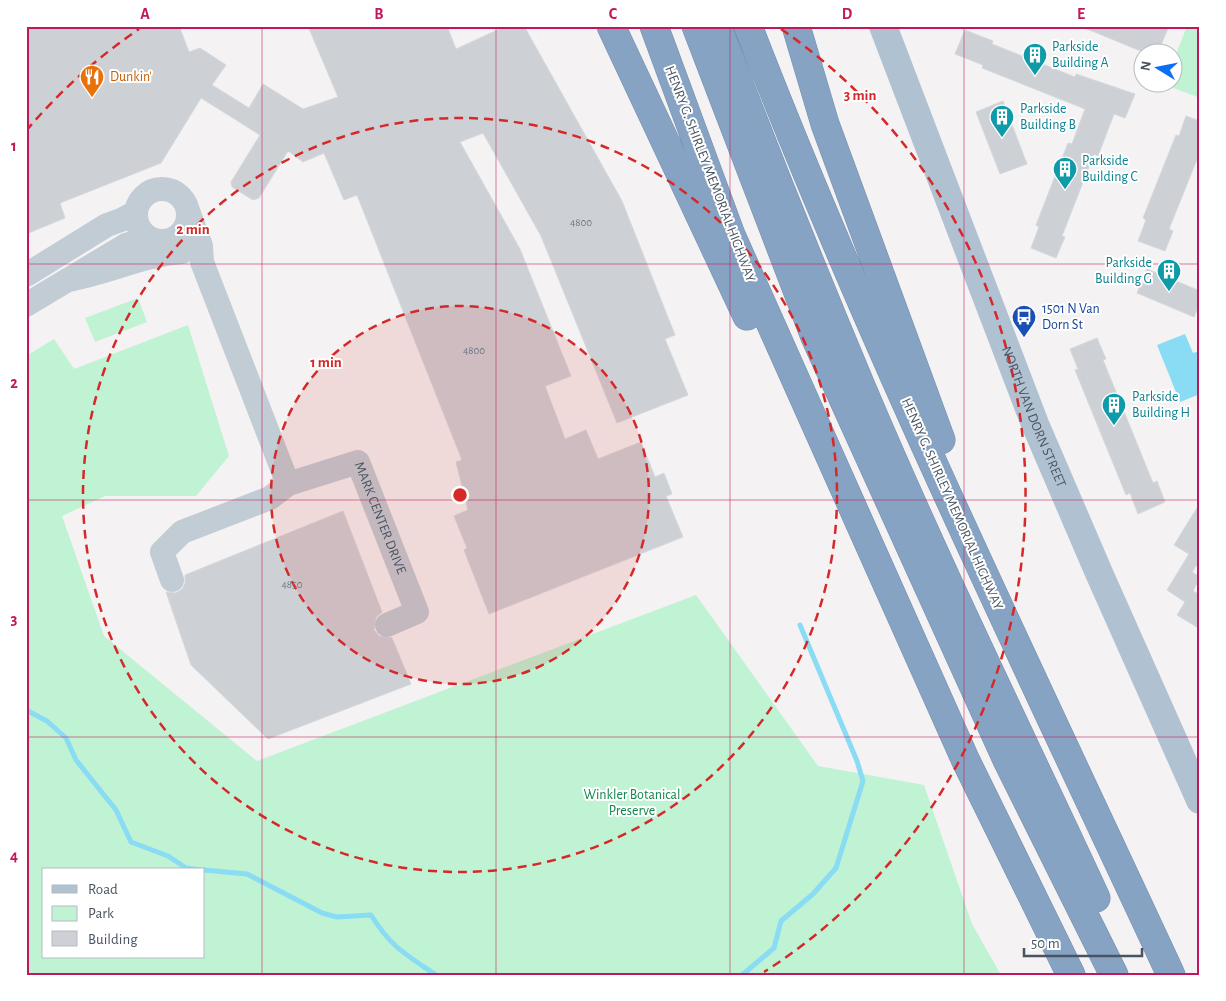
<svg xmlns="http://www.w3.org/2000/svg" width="1226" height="1001" font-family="'Alegreya Sans',sans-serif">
  <rect width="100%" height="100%" fill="#f4f2f2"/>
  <path fill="#bff3d3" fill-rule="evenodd" d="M1187,26H1200V98L1163,84L1174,82V59Z
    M138,298L147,322L95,342L85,318Z
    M188,325L229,456L196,496H105L62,516L104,636L257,761L696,595L818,766L924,785L972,924L1001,975H26V356L54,339L74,369ZM44,870H204V957H44Z"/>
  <path fill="#89dcf3" d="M1185,334L1193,353L1200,351V371L1197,372L1200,379V394L1180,402L1157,345Z"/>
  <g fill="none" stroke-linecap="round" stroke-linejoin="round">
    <path stroke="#89dcf3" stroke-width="5" d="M26,710L47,721L66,738L76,760L116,810L131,842L168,856L186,868L201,870
      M204,870L247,874L322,913L337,917L371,915C391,947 405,954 436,975
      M742,975L774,948L781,921L813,894L836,868L863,781L857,761L800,625"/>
  </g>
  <path fill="#cdd1d6" stroke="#d5d8dd" d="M26,26H179L189,52L200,48L226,65L212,85L249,108L263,84L303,109L338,97L308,26H447L456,49L506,26H524L622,201L675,335L665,339L688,395L617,423L541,236L483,133L460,142L520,249L571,376L545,386L565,439L586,430L598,459L641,442L655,477L664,473L672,494L666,496L683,537L489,614L464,550L467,548L454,516L468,510L456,462L462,460L357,195L344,200L324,153L303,162L288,151L259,198L253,200L232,187L231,182L260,135L201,98L161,163L60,203L65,218L26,234Z
    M1080,26H1169L1158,52H1143Z
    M965,30L993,41L992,44L1075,77L1076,74L1135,94L1125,118L1114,114L1098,156L1094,154L1062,236L1065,237L1056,258L1031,248L1039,227L1036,225L1068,143L1072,144L1085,109L982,68L983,65L955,54Z
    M1003,101L1027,164L1000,174L976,112Z
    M1186,116L1200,121V152L1169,229L1173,231L1165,251L1138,241L1146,220L1143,218L1176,135L1179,136Z
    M1147,269L1200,291V303L1194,317L1137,293Z
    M1097,338L1106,359L1103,360L1153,483L1157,481L1165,502L1138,514L1130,493L1126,495L1075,370L1078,369L1070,349Z
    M1200,503V560L1192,572L1200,577L1193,591L1200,595V629L1177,615L1185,602L1167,590L1189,554L1174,545Z
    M343,511L382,612L376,617L374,630L379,636L392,638L411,684L268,739L191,665L166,592L176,593L182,589L185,583V575Z"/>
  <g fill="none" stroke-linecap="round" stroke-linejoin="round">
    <defs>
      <path id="highway" d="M611,26L747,316
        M654,26L731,235L965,759L1071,975
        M696,26L815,337L1007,760L1114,975
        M717,26C763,147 811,267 861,386C934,559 1017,728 1096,898
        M748,26C873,349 1025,661 1171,975
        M796,26L825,124L941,440"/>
    </defs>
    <use href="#highway" stroke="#728eaf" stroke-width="29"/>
    <g stroke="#c2ccd4" stroke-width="24">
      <circle cx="162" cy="215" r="26"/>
      <path id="s1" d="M188,211L201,246L202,262L288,484L358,462L417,612L387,625"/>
      <path d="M26,275L107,225L121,220L136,212"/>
      <path d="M68,280C107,273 143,255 182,252"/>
      <path d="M26,305L126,245L148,238"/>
      <path d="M172,580L162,552L182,532L270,498L288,484"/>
    </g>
    <path stroke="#b0c1d2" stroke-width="28" id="s2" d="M883,26L1035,424L1099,573L1200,800"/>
    <use href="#highway" stroke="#87a3c3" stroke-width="28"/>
  </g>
  <path fill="none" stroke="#c2185b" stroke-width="1" stroke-opacity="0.55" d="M262,26V975M496,26V975M730,26V975M964,26V975M26,264H1200M26,500H1200M26,737H1200"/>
  <circle cx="460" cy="495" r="189" fill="#d62828" fill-opacity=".12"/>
  <g fill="none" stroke="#d62828" stroke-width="2.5" stroke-dasharray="9 6">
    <circle cx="460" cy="495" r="189"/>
    <circle cx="460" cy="495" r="377"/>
    <path d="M26 131A566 566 0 0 1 139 29M781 29A566 566 0 0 1 764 972"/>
  </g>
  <defs>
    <symbol id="building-pin" viewBox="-11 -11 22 30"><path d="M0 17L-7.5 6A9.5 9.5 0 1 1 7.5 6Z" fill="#0f9aa8" stroke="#fff"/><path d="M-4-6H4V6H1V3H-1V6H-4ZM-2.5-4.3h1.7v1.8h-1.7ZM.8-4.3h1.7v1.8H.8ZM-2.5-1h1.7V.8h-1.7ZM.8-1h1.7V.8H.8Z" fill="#fff"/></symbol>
    <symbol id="restaurant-pin" viewBox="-11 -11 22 30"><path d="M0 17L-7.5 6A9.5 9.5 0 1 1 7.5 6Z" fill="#e8710a" stroke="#fff"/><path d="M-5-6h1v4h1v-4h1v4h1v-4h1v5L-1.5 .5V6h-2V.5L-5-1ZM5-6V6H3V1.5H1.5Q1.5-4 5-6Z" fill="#fff"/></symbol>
    <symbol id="bus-pin" viewBox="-11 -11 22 30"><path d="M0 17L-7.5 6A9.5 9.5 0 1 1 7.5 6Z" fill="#1a4fb4" stroke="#fff"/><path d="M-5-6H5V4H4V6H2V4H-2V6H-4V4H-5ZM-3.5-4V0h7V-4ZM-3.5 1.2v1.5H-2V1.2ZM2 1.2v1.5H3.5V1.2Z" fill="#fff"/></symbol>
  </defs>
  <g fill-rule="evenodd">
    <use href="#building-pin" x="1021" y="41" width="28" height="38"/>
    <use href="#restaurant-pin" x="78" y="63" width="28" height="38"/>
    <use href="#building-pin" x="988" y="103" width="28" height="38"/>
    <use href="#building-pin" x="1051" y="155" width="28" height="38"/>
    <use href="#building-pin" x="1155" y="257" width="28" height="38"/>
    <use href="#bus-pin" x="1010" y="303" width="28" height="38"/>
    <use href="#building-pin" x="1100" y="391" width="28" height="38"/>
  </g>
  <g text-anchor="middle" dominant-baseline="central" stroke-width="4" stroke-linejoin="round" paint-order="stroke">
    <g font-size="11" fill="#69747e">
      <text x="581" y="222">4800</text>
      <text x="474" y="350">4800</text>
      <text x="292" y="584">4850</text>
    </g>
    <g font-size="14" fill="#0d838f" stroke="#fff" text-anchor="start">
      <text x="1052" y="47">Parkside<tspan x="1052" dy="16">Building A</tspan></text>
      <text x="1020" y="109">Parkside<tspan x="1020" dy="16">Building B</tspan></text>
      <text x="1082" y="161">Parkside<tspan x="1082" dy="16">Building C</tspan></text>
      <text x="1152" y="263" text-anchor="end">Parkside<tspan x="1152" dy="16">Building G</tspan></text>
      <text x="1132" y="397">Parkside<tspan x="1132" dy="16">Building H</tspan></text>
    </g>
    <g font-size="14" fill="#c56008" stroke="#fff" text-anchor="start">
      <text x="110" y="77">Dunkin'</text>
    </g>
    <g font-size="14" fill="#485561" stroke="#fff">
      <text transform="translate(710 174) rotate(69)">HENRY G. SHIRLEY MEMORIAL HIGHWAY</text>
      <text stroke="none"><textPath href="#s2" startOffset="419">NORTH VAN DORN STREET</textPath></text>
      <text transform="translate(952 504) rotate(66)">HENRY G. SHIRLEY MEMORIAL HIGHWAY</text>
      <text stroke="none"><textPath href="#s1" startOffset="425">MARK CENTER DRIVE</textPath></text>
    </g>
    <g font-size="14" fill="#164399" stroke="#fff" text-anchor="start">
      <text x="1042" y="309">1501 N Van<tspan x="1042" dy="16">Dorn St</tspan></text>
    </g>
    <g font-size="14" fill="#11844b" stroke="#fff">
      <text x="632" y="795">Winkler Botanical<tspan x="632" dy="16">Preserve</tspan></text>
    </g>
  </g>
  <circle cx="460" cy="495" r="8" fill="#d62828" stroke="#fff" stroke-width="2.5"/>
  <g font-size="15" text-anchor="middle" font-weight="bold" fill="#d62828" stroke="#fff" stroke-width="4" stroke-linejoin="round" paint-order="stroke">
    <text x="860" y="100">3 min</text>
    <text x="193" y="234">2 min</text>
    <text x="326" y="367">1 min</text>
  </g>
  <rect width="1226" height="1001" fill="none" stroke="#ffffff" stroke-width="55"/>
  <rect x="42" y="868" width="162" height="90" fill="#ffffff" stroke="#b6bbc0"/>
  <rect x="52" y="885" width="25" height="8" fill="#b0c1d2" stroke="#b6bbc0"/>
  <text x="88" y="894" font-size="15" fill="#485561">Road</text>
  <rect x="52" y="906" width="25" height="15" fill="#bff3d3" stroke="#b6bbc0"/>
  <text x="88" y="918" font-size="15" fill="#485561">Park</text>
  <rect x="52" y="931" width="25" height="15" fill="#cdd1d6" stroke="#b6bbc0"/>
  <text x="88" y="944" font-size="15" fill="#485561">Building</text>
  <g transform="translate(1158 68) rotate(280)"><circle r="24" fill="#ffffff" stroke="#b6bbc0"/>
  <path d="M0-4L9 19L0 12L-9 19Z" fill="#0c6ff3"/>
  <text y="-8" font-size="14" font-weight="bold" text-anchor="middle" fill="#485561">N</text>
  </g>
  <path d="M1024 948v8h118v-8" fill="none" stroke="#485561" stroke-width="2.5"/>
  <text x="1031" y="948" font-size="15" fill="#485561" stroke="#ffffff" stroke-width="4" paint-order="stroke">50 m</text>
  <rect x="28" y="28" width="1170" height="946" fill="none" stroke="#c2185b" stroke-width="2"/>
  <g font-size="16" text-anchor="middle" font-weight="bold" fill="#c2185b">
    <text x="145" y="19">A</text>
    <text x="379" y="19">B</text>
    <text x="613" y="19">C</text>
    <text x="847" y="19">D</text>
    <text x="1081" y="19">E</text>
    <text x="14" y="151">1</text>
    <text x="14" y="388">2</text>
    <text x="14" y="624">3</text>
    <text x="14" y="861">4</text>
  </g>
</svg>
